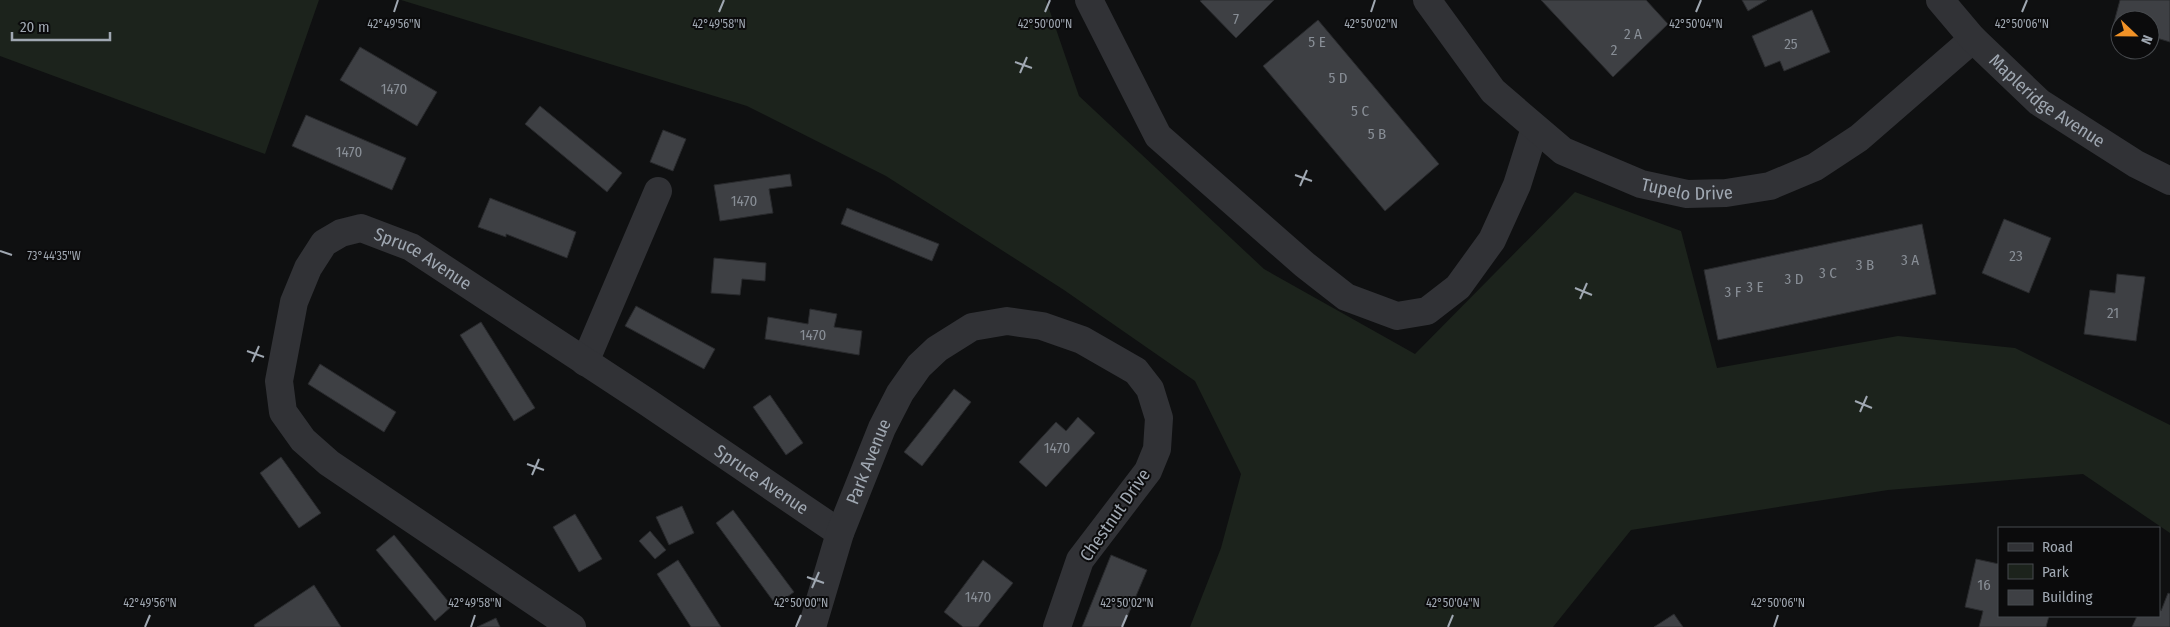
<svg xmlns="http://www.w3.org/2000/svg" width="2170" height="627" font-family="'Fira Sans Condensed',sans-serif">
  <rect width="100%" height="100%" fill="#0f1011"/>
  <path fill="#1c231c" d="M0,0H319L265,154L0,56Z
    M401,0H1046L1079,96L1264,269L1415,354L1575,192L1681,231L1717,368L1898,336L2015,348L2170,425V533L2083,474L1888,490L1631,530L1553,627H1190L1221,548L1241,474L1195,381L1064,290L886,176L747,106Z"/>
  <path fill="#3e4044" stroke="#292a2d" d="M1202,0H1274L1236,38L1200,1Z
    M1541,0H1646L1668,24L1613,77Z
    M1742,0H1767L1748,11Z
    M2120,0H2170V42L2150,36V20H2120V28L2113,26Z
    M1812,10L1830,52L1784,71L1780,61L1765,67L1752,36Z
    M1318,20L1439,164L1385,211L1263,66Z
    M360,47L437,92L417,126L340,80Z
    M540,106L622,173L607,192L525,124Z
    M306,115L406,158L392,190L292,146Z
    M663,130L686,139L673,171L650,162Z
    M790,174L792,186L769,189L773,213L720,221L714,185Z
    M490,198L576,232L567,258L506,234V237L478,227Z
    M847,208L939,244L932,261L841,224Z
    M2004,219L2051,238L2029,293L1982,273Z
    M1922,224L1936,294L1718,340L1704,270Z
    M714,258L766,263L765,281L742,279L740,295L711,293Z
    M2117,274L2145,277L2136,341L2084,334L2090,290L2115,293Z
    M636,306L715,349L704,369L625,326Z
    M810,309L837,314L834,327L862,331L859,355L765,339L768,317L808,324Z
    M481,322L535,408L514,421L460,335Z
    M320,364L396,412L384,432L308,384Z
    M954,389L971,402L922,466L904,452Z
    M770,395L803,443L786,455L753,407Z
    M1078,417L1095,433L1046,487L1019,462L1056,422L1066,431Z
    M281,457L321,513L299,528L260,473Z
    M682,506L694,533L669,545L656,517Z
    M733,510L794,592L776,605L716,523Z
    M575,514L602,559L579,572L553,527Z
    M650,531L666,550L655,559L639,541Z
    M394,535L452,606L435,621L376,550Z
    M1111,555L1147,570L1123,627H1082Z
    M1976,559L1999,564V616H2049L2046,627H1979L1983,611L1965,607Z
    M678,560L721,627H691L657,574Z
    M983,560L1013,583L978,627H963L944,612Z
    M314,585L341,627H255L254,625Z
    M2168,593L2170,594V627H2132L2137,616H2159V610L2161,611Z
    M1674,614L1683,627H1654Z
    M496,618L500,627H477Z"/>
  <g fill="none" stroke-linecap="round" stroke-linejoin="round">
    <g stroke="#313236" stroke-width="28">
      <path d="M1089,0L1158,136L1305,265L1346,297L1397,316L1427,311L1458,287L1492,240L1517,185L1535,128"/>
      <path id="s1" d="M1427,0L1493,91L1563,151L1641,184L1687,194L1726,193L1770,186L1815,167L1859,138L1973,39"/>
      <path id="s2" d="M1940,0L1973,39L2039,102L2136,164L2170,181"/>
      <path d="M585,362L658,191"/>
      <path id="s3" d="M572,627L329,463L303,440L283,412L279,381L294,302L308,268L324,243L341,233L361,228L411,247L647,402L840,533"/>
      <path id="s4" d="M812,627L840,533L882,428L900,393L919,366L937,349L972,327L1007,321L1042,326L1082,340L1136,371L1150,389L1159,418L1157,449L1148,471L1080,560L1057,627"/>
    </g>
  </g>
  <path fill="none" stroke="#a0a8b2" stroke-width="2" d="M394,12L398,0M719,12L724,0M1045,12L1050,0M1371,12L1375,0M1696,12L1701,0M2022,12L2027,0M1015,62L1032,68M1020,73L1027,57M1295,175L1312,181M1300,186L1307,170M0,251L12,255M1575,288L1592,295M1580,299L1587,283M247,351L264,357M252,362L259,346M1855,401L1872,408M1860,412L1867,396M527,464L544,470M532,475L539,459M807,577L824,583M812,588L819,572M145,627L150,615M471,627L475,615M796,627L801,615M1122,627L1127,615M1448,627L1453,615M1774,627L1778,615"/>
  <g text-anchor="middle" dominant-baseline="central" stroke-width="4" stroke-linejoin="round" paint-order="stroke">
    <g font-size="15" fill="#888e96">
      <text x="1236" y="19">7</text>
      <text x="1633" y="34">2 A</text>
      <text x="1317" y="42">5 E</text>
      <text x="1791" y="44">25</text>
      <text x="1614" y="50">2</text>
      <text x="1338" y="78">5 D</text>
      <text x="394" y="89">1470</text>
      <text x="1360" y="111">5 C</text>
      <text x="1377" y="134">5 B</text>
      <text x="349" y="152">1470</text>
      <text x="744" y="201">1470</text>
      <text x="2016" y="256">23</text>
      <text x="1910" y="260">3 A</text>
      <text x="1865" y="265">3 B</text>
      <text x="1828" y="273">3 C</text>
      <text x="1794" y="279">3 D</text>
      <text x="1755" y="287">3 E</text>
      <text x="1733" y="292">3 F</text>
      <text x="2113" y="313">21</text>
      <text x="813" y="335">1470</text>
      <text x="1057" y="448">1470</text>
      <text x="1984" y="585">16</text>
      <text x="978" y="597">1470</text>
    </g>
    <g font-size="18" fill="#a0a8b2" stroke="#0b0b0c">
      <text stroke="none"><textPath href="#s2" startOffset="148">Mapleridge Avenue</textPath></text>
      <text stroke="none"><textPath href="#s1" startOffset="336">Tupelo Drive</textPath></text>
      <text stroke="none"><textPath href="#s3" startOffset="650">Spruce Avenue</textPath></text>
      <text stroke="none"><textPath href="#s4" startOffset="175">Park Avenue</textPath></text>
      <text stroke="none"><textPath href="#s3" startOffset="1055">Spruce Avenue</textPath></text>
      <text transform="translate(1115 515) rotate(-55)">Chestnut Drive</text>
    </g>
  </g>
  <g font-size="12" text-anchor="middle" fill="#a0a8b2" stroke="#0b0b0c" stroke-width="4" stroke-linejoin="round" paint-order="stroke">
    <text x="394" y="28">42°49'56"N</text>
    <text x="1371" y="28">42°50'02"N</text>
    <text x="1696" y="28">42°50'04"N</text>
    <text x="2022" y="28">42°50'06"N</text>
    <text x="719" y="28">42°49'58"N</text>
    <text x="1045" y="28">42°50'00"N</text>
    <text x="54" y="260">73°44'35"W</text>
    <text x="150" y="607">42°49'56"N</text>
    <text x="475" y="607">42°49'58"N</text>
    <text x="801" y="607">42°50'00"N</text>
    <text x="1127" y="607">42°50'02"N</text>
    <text x="1453" y="607">42°50'04"N</text>
    <text x="1778" y="607">42°50'06"N</text>
  </g>
  <rect x="1998" y="527" width="162" height="90" fill="#0b0b0c" stroke="#474a4e"/>
  <rect x="2008" y="543" width="25" height="8" fill="#313236" stroke="#474a4e"/>
  <text x="2042" y="552" font-size="15" fill="#a0a8b2">Road</text>
  <rect x="2008" y="564" width="25" height="15" fill="#1c231c" stroke="#474a4e"/>
  <text x="2042" y="577" font-size="15" fill="#a0a8b2">Park</text>
  <rect x="2008" y="590" width="25" height="15" fill="#3e4044" stroke="#474a4e"/>
  <text x="2042" y="602" font-size="15" fill="#a0a8b2">Building</text>
  <g transform="translate(2135 35) rotate(112)"><circle r="24" fill="#0b0b0c" stroke="#474a4e"/>
  <path d="M0-4L9 19L0 12L-9 19Z" fill="#f19227"/>
  <text y="-8" font-size="14" font-weight="bold" text-anchor="middle" fill="#a0a8b2">N</text>
  </g>
  <path d="M12 32v8h98v-8" fill="none" stroke="#a0a8b2" stroke-width="2.5"/>
  <text x="20" y="32" font-size="15" fill="#a0a8b2" stroke="#0b0b0c" stroke-width="4" paint-order="stroke">20 m</text>
</svg>
